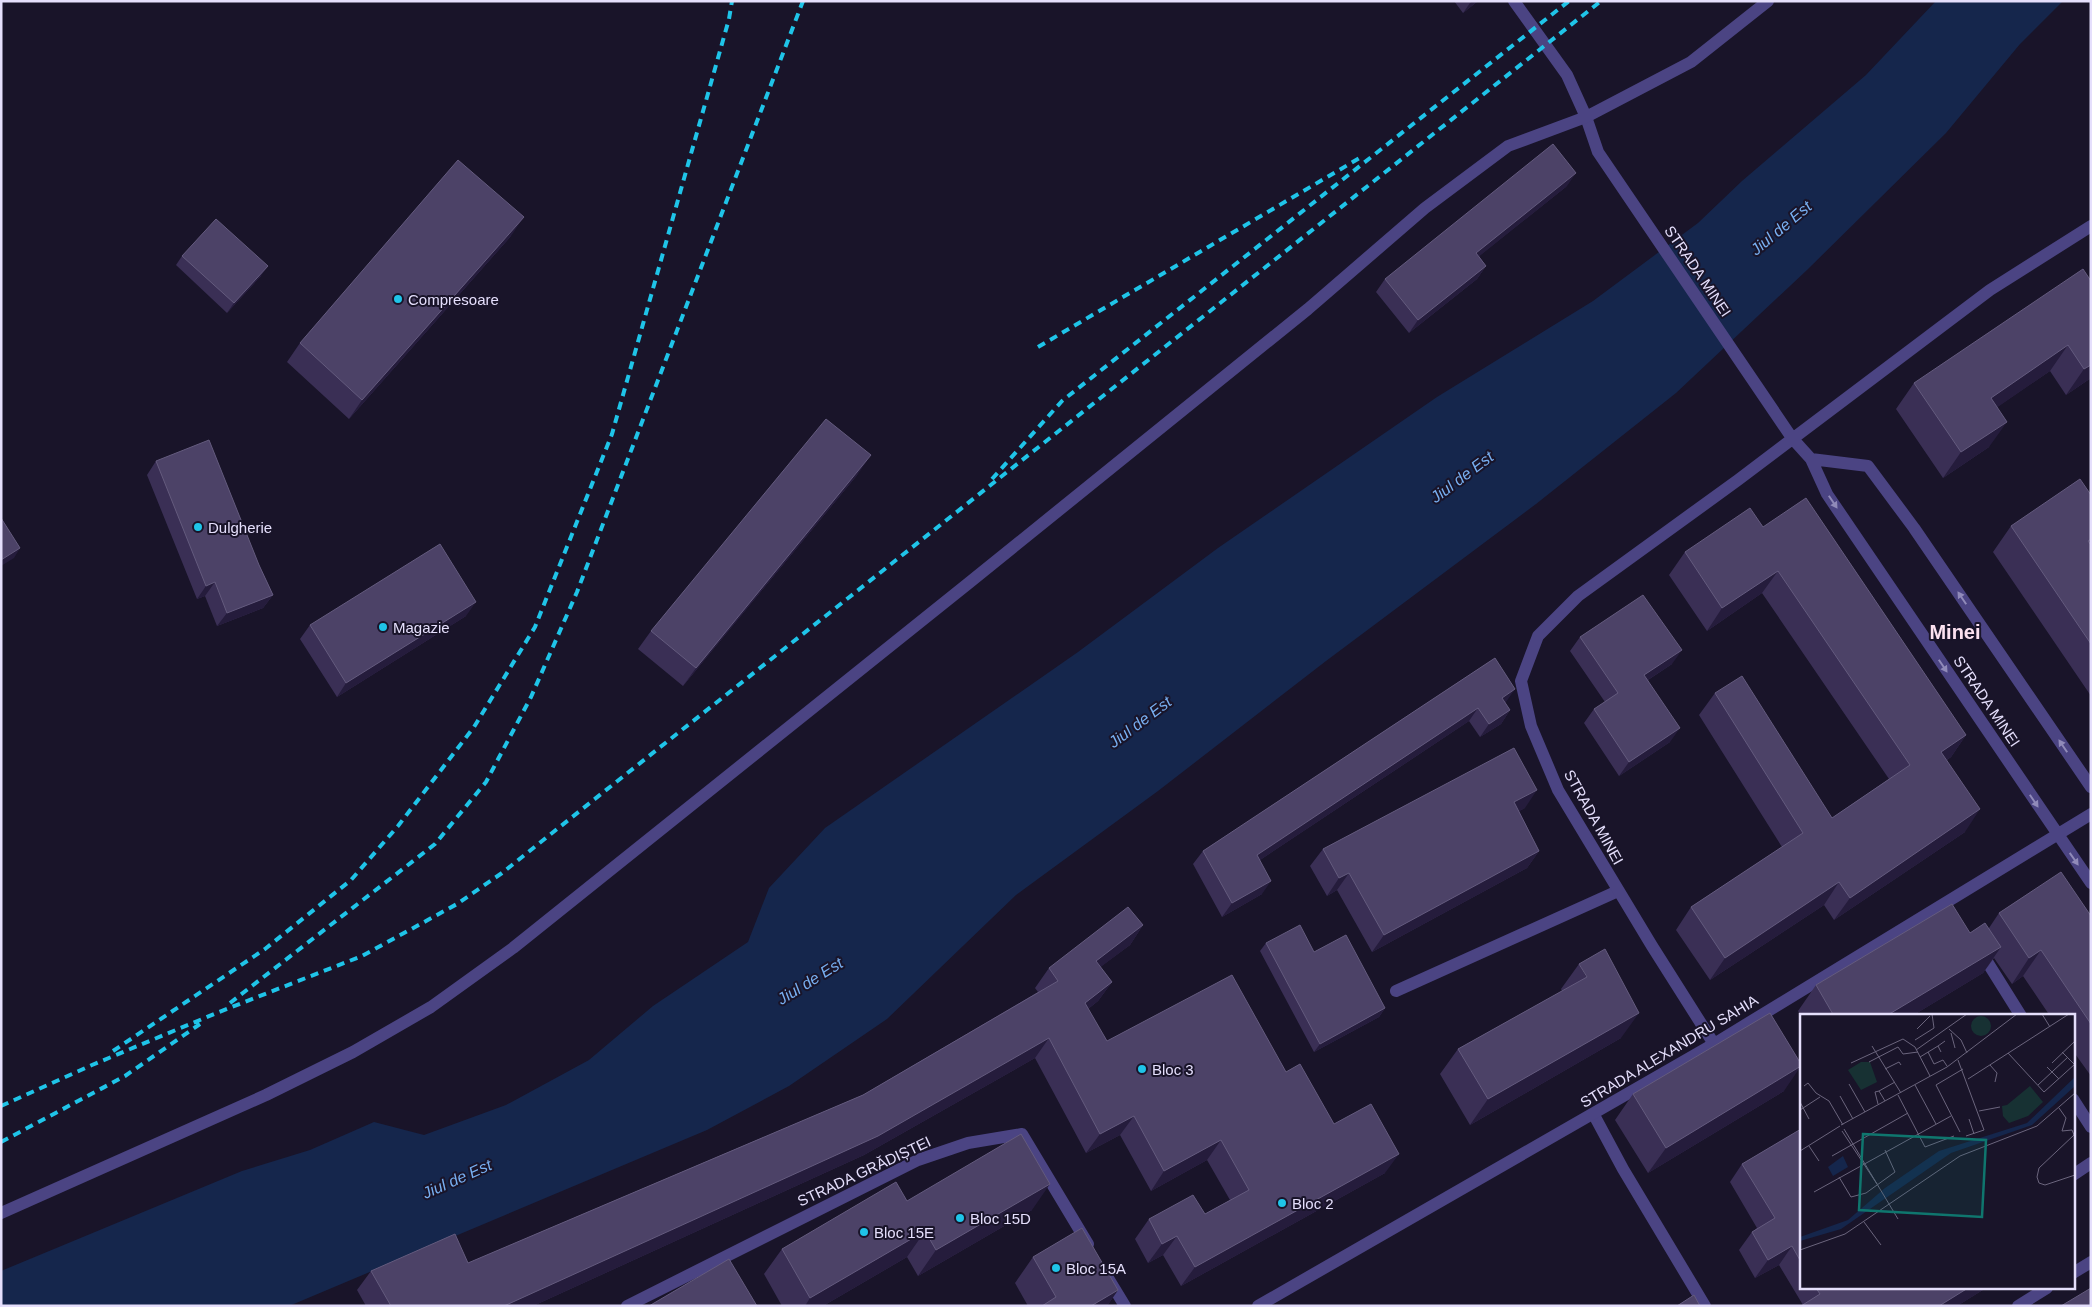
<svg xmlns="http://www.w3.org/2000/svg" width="2092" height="1307" font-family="Arial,sans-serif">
  <rect width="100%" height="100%" fill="#191429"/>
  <path fill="#15264c" d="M1936,1H2063L2020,44L1946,133L1807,270L1676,393L1536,504L1326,661L1158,791L1016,895L887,1019L789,1086L707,1130L289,1306H1V1271L242,1171L310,1150L374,1122L424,1135L506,1105L589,1060L653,1006L748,942L769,888L825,828L1078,652L1218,548L1437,397L1593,301L1698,223L1742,181L1866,75Z"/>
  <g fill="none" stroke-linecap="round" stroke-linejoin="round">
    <path stroke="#4b4483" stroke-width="12" d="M1981,952L2021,1016
      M1396,991L1618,891
      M2073,1099L2091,1127
      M1594,1115L1623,1169L1705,1306
      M2073,1175L2091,1163"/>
    <path stroke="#4b4483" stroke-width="12" d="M1586,117L1598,152L1792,438L1811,459L1827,494L2091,883
      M1811,459L1868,466L1914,528L2091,787
      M1714,1044L1652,946L1558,790L1531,726L1521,681L1538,636L1578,596L1738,480L1990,290L2091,226
      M2073,1273L2091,1262
      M1108,1278L1125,1306
      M627,1306L918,1160L968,1143L1022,1134L1088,1244
      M1258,1306L1714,1044L2091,814
      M2018,1306L2047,1288"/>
    <path stroke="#4b4483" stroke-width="12" d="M1514,1L1567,75L1586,117
      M1,1213L266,1095L353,1052L431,1007L513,948L970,582L1308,309L1425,208L1508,146L1586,117L1691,62L1768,1"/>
    <path stroke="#1fc4e8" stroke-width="4" stroke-dasharray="8 6" stroke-linecap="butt" d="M1038,347L1363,156
      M992,479L1062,401L1569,1
      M230,1003L435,844L486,782L531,697L577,592L803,1
      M113,1051L265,949L351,880L398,826L474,727L535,627L612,434L729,19L732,1
      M1,1106L92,1065L219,1012L362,956L457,904L502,873L591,802L1601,1
      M1,1142L125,1076L200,1024"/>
  </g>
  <path fill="#3a2f55" d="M1454,1H1478L1463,13Z
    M1567,186L1479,256L1486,266L1477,279L1409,333L1376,292L1385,279Z
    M511,236L349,419L287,362L300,343Z
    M182,256L261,276L227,313L176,265Z
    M2091,281V378L2066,395L2050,371L1997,407L1989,447L1943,478L1896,409L1914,383Z
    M156,461L259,565L273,595L263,608L217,626L205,596L197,599L147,475Z
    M858,474L683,686L638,649L651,631Z
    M2091,495V696L1993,552L2011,526Z
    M1763,527L1966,735L1951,757L1947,760L1965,832L1834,920L1824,905L1710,980L1676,930L1691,907L1782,847L1699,715L1715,693L1832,818L1889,779L1762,593L1707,631L1669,575L1685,552Z
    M466,616L337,697L300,639L310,625Z
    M1580,637L1672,664L1648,680L1670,742L1619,776L1584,723L1594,709L1605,702L1570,651Z
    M1495,658L1506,702L1505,703L1510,710L1501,724L1480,737L1469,721L1260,860L1262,894L1222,917L1193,864L1203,851Z
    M1525,808L1519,811L1539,851L1527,868L1372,952L1337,890L1327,896L1310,866L1323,849Z
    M1999,913L2091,916V1076L2073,1051V1016H2050L2023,976L2012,984L1994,958L1983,973L1912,1016H1801L1798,1011L1816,985L1970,933L1989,928Z
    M1143,925L1130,945L1100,967L1112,982L1098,1001L1088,1009L1107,1041L1286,1072L1334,1124L1385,1173L1181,1286L1163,1255L1148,1263L1135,1239L1149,1219L1205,1214L1230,1200L1207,1160L1151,1191L1120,1135L1086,1153L1035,1058L864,1155L533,1306H366L357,1290L371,1271L468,1263L863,1095L1038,992L1035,988L1049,968Z
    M1266,943L1385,1008L1379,1017L1314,1052L1260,951Z
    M1579,964L1621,1038L1470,1125L1440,1074L1458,1049L1562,991L1561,989Z
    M1784,1091L1648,1173L1615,1120L1633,1094Z
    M1801,1129V1288H1986L1957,1306L1803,1305L1779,1265L1755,1278L1739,1250L1752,1232L1757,1228L1730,1182L1742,1164Z
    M907,1201L1032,1210L918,1276L907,1257L823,1306H782L764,1274L782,1249Z
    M1033,1257L1118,1290L1107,1306H1028L1015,1283Z"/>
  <path fill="#251c3c" d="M1473,1H1478L1463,13L1470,3Z
    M1576,173L1567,186L1467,266L1476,253Z
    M524,217L511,236L349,419L362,400Z
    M268,266L261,276L227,313L234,303Z
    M1486,266L1477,279L1409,333L1418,320Z
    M2068,345L2050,371L1973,424L1991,398Z
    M2091,365V378L2066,395L2084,369Z
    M2007,422L1989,447L1943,478L1961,452Z
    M871,455L858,474L683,686L696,668Z
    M20,548L14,558L1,566V560Z
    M1778,571L1762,593L1707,631L1722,608Z
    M215,582L205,596L197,599L206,586Z
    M273,595L263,608L217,626L227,613Z
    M476,602L466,616L337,697L346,683Z
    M1682,650L1672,664L1634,689L1644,675Z
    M1515,689L1506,702L1493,712L1502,698Z
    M1478,708L1469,721L1248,868L1257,855Z
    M1510,710L1501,724L1480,737L1489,724Z
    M1680,728L1670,742L1619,776L1629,762Z
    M1966,735L1951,757L1926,774L1941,752Z
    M1537,790L1525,808L1502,820L1514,802Z
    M1980,809L1965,832L1834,920L1850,898Z
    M1539,851L1527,868L1372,952L1384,935Z
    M1349,873L1337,890L1327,896L1339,878Z
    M1271,881L1262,894L1222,917L1232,903Z
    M1839,882L1824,905L1710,980L1725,958Z
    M1143,925L1130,945L1082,981L1096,961Z
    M2001,947L1983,973L1912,1016H1886Z
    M2041,950L2023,976L2012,984L2029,958Z
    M1112,982L1098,1001L1071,1022L1085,1003Z
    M1385,1008L1379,1017L1314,1052L1320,1044Z
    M1639,1013L1621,1038L1470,1125L1488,1099Z
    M1049,1038L1035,1058L864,1155L533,1306H504Z
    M1801,1066L1784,1091L1648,1173L1666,1148Z
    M1134,1116L1120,1135L1086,1153L1100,1134Z
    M1221,1140L1207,1160L1151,1191L1164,1171Z
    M1399,1154L1385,1173L1181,1286L1195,1267Z
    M1050,1184L1032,1210L918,1276L936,1250Z
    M925,1231L907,1257L823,1306H805L810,1298Z
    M1177,1236L1163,1255L1148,1263L1162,1244Z
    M1792,1246L1779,1265L1755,1278L1768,1260Z
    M1968,1288H1986L1957,1306H1939Z
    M1118,1290L1107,1306H1091Z"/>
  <path fill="#4c4267" stroke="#645b7e" d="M1553,144L1576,173L1476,253L1486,266L1418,320L1385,279Z
    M458,160L524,217L362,400L300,343Z
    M216,219L268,266L234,303L182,256Z
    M2083,269L2091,281V365L2084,369L2068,345L1991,398L2007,422L1961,452L1914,383Z
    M826,419L871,455L696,668L651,631Z
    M209,440L259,565L273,595L227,613L215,582L206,586L156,461Z
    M2080,479L2091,495V539L2088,541L2091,545V644L2011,526Z
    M1806,498L1966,735L1941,752L1980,809L1850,898L1839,882L1725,958L1691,907L1803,833L1715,693L1742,676L1832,818L1910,765L1778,571L1722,608L1685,552L1750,508L1763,527Z
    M1,518L20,548L1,560Z
    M440,544L476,602L346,683L310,625Z
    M1643,595L1682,650L1644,675L1680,728L1629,762L1594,709L1618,693L1580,637Z
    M1495,658L1515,689L1502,698L1510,710L1489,724L1478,708L1257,855L1271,881L1232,903L1203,851Z
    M1514,748L1537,790L1514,802L1539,851L1384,935L1349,873L1339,878L1323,849Z
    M2061,872L2091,916V1024L2041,950L2029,958L1999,913Z
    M1952,904L1970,933L1985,923L2001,947L1886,1016H1834L1816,985Z
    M1128,907L1143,925L1096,961L1112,982L1085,1003L1107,1041L1232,975L1286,1072L1300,1064L1334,1124L1371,1104L1399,1154L1195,1267L1177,1236L1162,1244L1149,1219L1193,1195L1205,1214L1249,1190L1221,1140L1164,1171L1134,1116L1100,1134L1049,1038L878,1136L504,1306H391L371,1271L455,1234L468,1263L863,1095L1058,981L1049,968Z
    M1300,925L1314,952L1346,935L1385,1008L1320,1044L1266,943Z
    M1605,949L1639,1013L1488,1099L1458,1049L1587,977L1579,964Z
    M1770,1013L1801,1064V1066L1666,1148L1633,1094Z
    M1801,1129V1262L1792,1246L1768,1260L1752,1232L1775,1218L1742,1164Z
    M1021,1134L1050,1184L936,1250L925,1231L810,1298L782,1249L896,1182L907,1201Z
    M1082,1228L1118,1290L1091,1306H1042L1056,1297L1033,1257Z
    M729,1259L757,1306H649Z
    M1816,1288H1968L1939,1306H1801L1820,1294Z
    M2091,1288V1306H2061Z
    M1694,1295L1700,1306H1677Z"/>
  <defs><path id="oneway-solid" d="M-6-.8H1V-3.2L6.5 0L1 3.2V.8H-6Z" transform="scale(1.25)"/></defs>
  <g fill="#908ab9">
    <use href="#oneway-solid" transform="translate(1833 502) rotate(56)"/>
    <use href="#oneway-solid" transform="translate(1962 598) rotate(-124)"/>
    <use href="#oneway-solid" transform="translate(1943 666) rotate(56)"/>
    <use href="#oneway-solid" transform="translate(2063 746) rotate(-124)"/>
    <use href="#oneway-solid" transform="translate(2034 801) rotate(56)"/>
    <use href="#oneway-solid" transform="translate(2074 859) rotate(55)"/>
  </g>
  <g fill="#1fc4e8" stroke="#191429" stroke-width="2">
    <circle cx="398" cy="299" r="5"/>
    <circle cx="198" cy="527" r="5"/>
    <circle cx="383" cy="627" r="5"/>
    <circle cx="1142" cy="1069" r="5"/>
    <circle cx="1282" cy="1203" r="5"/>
    <circle cx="960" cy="1218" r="5"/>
    <circle cx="864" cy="1232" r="5"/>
    <circle cx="1056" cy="1268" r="5"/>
  </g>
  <g text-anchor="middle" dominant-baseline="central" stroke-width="4" stroke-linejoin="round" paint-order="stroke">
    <g font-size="15" fill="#e5dffc" stroke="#191429">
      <text transform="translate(1698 271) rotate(56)">STRADA MINEI</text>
      <text transform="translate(1987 701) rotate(56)">STRADA MINEI</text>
      <text transform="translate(1594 817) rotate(61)">STRADA MINEI</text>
      <text transform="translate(1669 1051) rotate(-31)">STRADA ALEXANDRU SAHIA</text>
      <text transform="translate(864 1171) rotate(-25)">STRADA GRĂDIȘTEI</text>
    </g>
    <g font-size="15" fill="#e5dffc" stroke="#191429" text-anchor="start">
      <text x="408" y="299">Compresoare</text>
      <text x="208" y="527">Dulgherie</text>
      <text x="393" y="627">Magazie</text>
      <text x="1152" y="1069">Bloc 3</text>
      <text x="1292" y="1203">Bloc 2</text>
      <text x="970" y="1218">Bloc 15D</text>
      <text x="874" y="1232">Bloc 15E</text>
      <text x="1066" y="1268">Bloc 15A</text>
    </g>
    <g font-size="16" font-style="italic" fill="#78aff1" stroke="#191429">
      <text transform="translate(1781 228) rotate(-40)">Jiul de Est</text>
      <text transform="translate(1462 477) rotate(-37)">Jiul de Est</text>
      <text transform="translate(1140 722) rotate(-37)">Jiul de Est</text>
      <text transform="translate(810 981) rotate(-32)">Jiul de Est</text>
      <text transform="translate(457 1179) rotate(-24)">Jiul de Est</text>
    </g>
    <g font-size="20" font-weight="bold" fill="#fce1f0" stroke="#191429">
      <text x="1955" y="632">Minei</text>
    </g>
  </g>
  <g transform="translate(1800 1014)">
    <rect width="275" height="275" fill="#191429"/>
    <path d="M171 12a10 10 0 1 1 20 0a10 10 0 1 1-20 0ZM61,48H70L77,68L61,76L48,56ZM230,72L243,88L228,102L209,109L203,102L202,92L207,91Z" fill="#173133"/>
    <path d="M275,63V72L232,111L151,139L41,215L0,227V223L48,206L85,174L139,137L227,109ZM43,142L48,153L33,162L28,153Z" fill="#15264c"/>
    <path fill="none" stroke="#6b657d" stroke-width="1" d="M242,0L250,13M117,15L130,2M149,15L161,26L167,39M151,19L155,34M115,26L134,14L132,0M72,32L101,79M116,36L167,0M128,38L134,50L143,46L147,52M141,38L138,32L145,27M262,38L274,50M208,39L244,78L275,50M120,43L138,32M158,46L184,116L166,122M69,48L98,33L103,40L118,38M51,49L103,25L115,33L130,62M252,49L275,27M190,51L197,59L195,68M247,53L259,65M85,55L99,48L101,51M168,65L269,0M49,70L65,98M115,71L136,110M238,71L268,43M4,72L8,69L16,79L29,87L43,111M79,77L95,68M98,81L125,133L154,122M40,82L53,105M0,88L9,105M78,90L75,78L79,77L85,87M259,94L266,104L262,117L272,116L274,121L239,154L237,163L239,169L245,171L275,161M0,96L20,83M179,97L200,93M169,105L174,120M41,111L147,53L217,0M44,115L98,205M42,117L77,170M160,118L136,71L163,55M9,132L19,147M0,137L40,112M32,142L108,99M39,163L51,183L66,179L95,158L85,136M14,178L151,102M64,208L81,231M0,236L45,220L160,142L237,112L275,79"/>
    <path fill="#0f766e" fill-opacity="0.15" stroke="#0f766e" stroke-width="2.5" d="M63,120L186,126L182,203L59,196Z"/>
    <rect width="275" height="275" fill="none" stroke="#e5dffc" stroke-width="2.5"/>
  </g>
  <rect width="2092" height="1307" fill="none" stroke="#e5dffc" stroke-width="5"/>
</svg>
